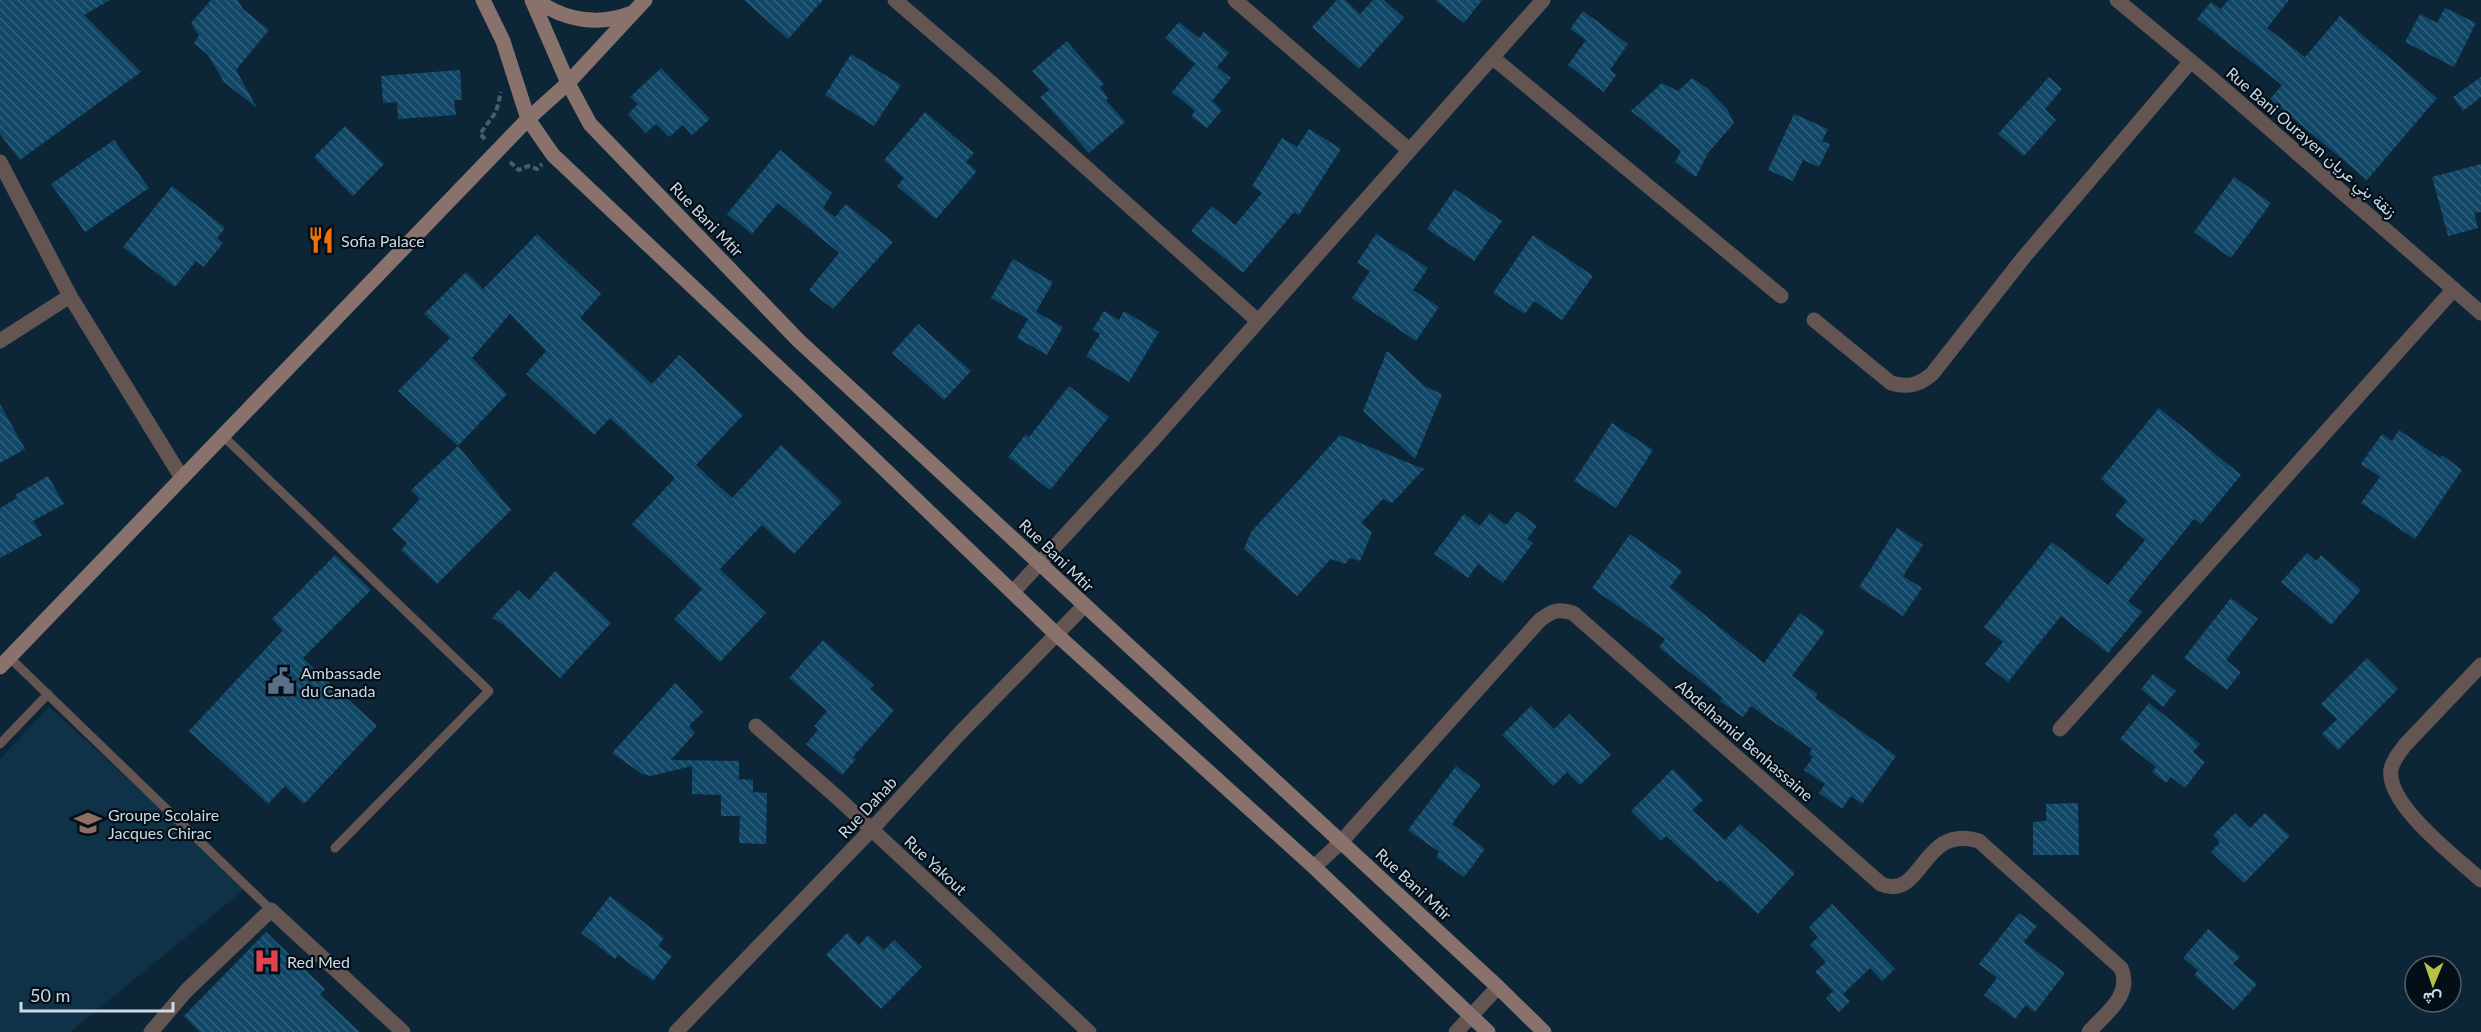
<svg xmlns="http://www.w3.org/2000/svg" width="2481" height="1032" font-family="Lato,Vazirmatn,sans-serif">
  <defs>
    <pattern id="building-back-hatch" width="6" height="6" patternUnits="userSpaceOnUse" patternTransform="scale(1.5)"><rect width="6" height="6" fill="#104666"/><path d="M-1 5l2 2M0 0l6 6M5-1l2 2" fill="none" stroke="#31607c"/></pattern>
  </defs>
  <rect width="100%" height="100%" fill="#0c2638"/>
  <path fill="#103248" d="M49,707L247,887L70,1032H0V759Z"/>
  <path fill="url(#building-back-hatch)" d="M0,0H110L84,15L141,72L20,160L0,134Z
    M211,0H238L243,9L269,30L236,70L257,108L224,82L208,55L194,43L199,36L191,23Z
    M744,0H823L788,39Z
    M1337,0H1345L1360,14L1373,0H1384L1404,18L1359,69L1312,27Z
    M1435,0H1482L1464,23Z
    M2228,0H2289L2267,28L2305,57L2340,16L2437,98L2367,180L2270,99L2282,85L2197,19L2211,2L2221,9Z
    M2445,8L2476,23L2454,67L2405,42L2420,14L2437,23Z
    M1583,11L1628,44L1610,70L1616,75L1604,92L1568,65L1586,40L1570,29Z
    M1179,22L1199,38L1204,32L1229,53L1217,67L1231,78L1212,101L1222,110L1207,128L1191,116L1195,111L1172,92L1195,64L1165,38Z
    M1067,41L1104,84L1100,87L1108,98L1106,100L1125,122L1089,153L1040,97L1049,90L1032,71Z
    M851,54L901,85L874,126L825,95Z
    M661,68L710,119L692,135L683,125L669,137L656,124L646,133L628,114L638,104L630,97Z
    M460,70L462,100H454L456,115L398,119L397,102L383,103L381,76Z
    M2049,77L2062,89L2045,109L2056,120L2024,156L1998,134Z
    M2481,77V97L2463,111L2453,97Z
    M1692,78L1707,88L1727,109L1734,123L1708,153L1696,177L1675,162L1681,151L1631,111L1662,83L1678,91Z
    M925,112L974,153L966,162L977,171L936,219L897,186L904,178L884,160Z
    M1794,114L1828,129L1822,141L1830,144L1819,167L1803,160L1793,181L1768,170Z
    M345,126L384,164L353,196L314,157Z
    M1309,129L1341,149L1299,215L1294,212L1243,273L1191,231L1212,206L1235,225L1262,193L1252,186L1282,138L1297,147Z
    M114,140L149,188L85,232L51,184Z
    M780,150L832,193L823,208L835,217L846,204L893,242L833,309L809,290L839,253L778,203L752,234L727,214Z
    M2481,164V212L2474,213L2478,228L2448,236L2432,177Z
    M2234,177L2271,203L2231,258L2194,232Z
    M172,186L225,228L217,238L223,243L204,267L196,261L175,287L123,247Z
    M1455,189L1502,221L1474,261L1427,229Z
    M537,234L601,294L580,318L652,384L679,355L743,415L696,465L732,498L781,445L842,502L794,554L762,525L720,569L766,613L720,662L674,619L702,589L632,524L675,478L610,418L594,435L526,374L546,351L510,314L472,358L507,394L458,446L398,391L450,338L424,314L466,272L483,289Z
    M1376,234L1428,268L1413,290L1439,307L1416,341L1352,298L1370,271L1357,263Z
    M1533,235L1593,276L1562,320L1534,301L1525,314L1493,293Z
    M1013,259L1053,282L1036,312L1063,327L1047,355L1017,338L1028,319L991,298Z
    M1104,311L1119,320L1124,311L1159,332L1129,382L1086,356L1100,334L1093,329Z
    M918,324L971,371L944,400L892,353Z
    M1387,351L1426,387L1442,394L1415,459L1363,411Z
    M1069,386L1109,417L1050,490L1008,457L1026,434L1029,437Z
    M0,404L25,449L0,463Z
    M2159,408L2241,475L2201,524L2194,519L2128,601L2142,612L2108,653L2061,616L2008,682L1985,664L2003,642L1984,627L2052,542L2108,585L2145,540L2115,516L2127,501L2101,479Z
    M1612,423L1653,450L1616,508L1574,481Z
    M2399,430L2440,458L2442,455L2462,470L2415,539L2361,503L2380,477L2361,464L2382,434L2392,441Z
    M1340,435L1424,469L1392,503L1383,499L1361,523L1372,532L1360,561L1350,558L1345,564L1331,559L1297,596L1244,549L1251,532Z
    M458,446L511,510L437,584L401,550L407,543L392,529L420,499L411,490Z
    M48,476L64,504L33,521L42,535L0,558V508L17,498L15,495Z
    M1517,511L1537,526L1527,539L1533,543L1503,583L1478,564L1468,578L1434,554L1464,514L1480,526L1490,513L1506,525Z
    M1897,528L1923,545L1903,576L1922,588L1903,616L1859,587Z
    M1630,534L1682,571L1670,587L1764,663L1800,613L1825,631L1792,676L1818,694L1815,698L1896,756L1862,804L1851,796L1842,809L1819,793L1825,784L1804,770L1813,757L1809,754L1812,749L1751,706L1743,717L1720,701L1722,698L1659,647L1665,639L1592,588Z
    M2307,553L2316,561L2321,555L2361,590L2331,625L2281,582Z
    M335,555L371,590L303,658L377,726L304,804L285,786L268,804L189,731L283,630L272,619Z
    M555,571L611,623L560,678L503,624L492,618L518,590L529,600Z
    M2231,598L2258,619L2226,660L2241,672L2227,690L2184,658Z
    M823,640L874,685L870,689L894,710L853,757L856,759L842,775L806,744L818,730L814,726L827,711L789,678Z
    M2367,658L2398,689L2338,750L2322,734L2337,719L2321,704Z
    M2153,674L2176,691L2163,707L2141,689Z
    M675,683L703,712L689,726L695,733L671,760L739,761V779L753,780V792L767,793L766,844L739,843L740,816H721V795L692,794V766L651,776L642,774L612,753Z
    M2149,703L2200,744L2193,752L2205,762L2185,788L2171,777L2166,783L2152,772L2156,767L2120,739Z
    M1531,706L1554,729L1569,714L1611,755L1580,785L1567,772L1553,786L1502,735Z
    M1456,766L1481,785L1452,824L1485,849L1464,877L1436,857L1439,852L1408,830Z
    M1673,769L1703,800L1692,810L1725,840L1740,824L1795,873L1758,914L1720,880L1717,882L1666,836L1661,841L1631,811Z
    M2078,803L2079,855H2033V822L2046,821V804Z
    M2235,813L2250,828L2265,813L2290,836L2244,883L2211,852L2220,842L2213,835Z
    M610,896L664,938L658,946L672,956L653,981L618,955L615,959L581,933Z
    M1832,904L1895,969L1882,981L1870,968L1843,994L1850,1001L1839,1012L1826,998L1833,991L1815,972L1826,962L1810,945L1818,937L1809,927Z
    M2019,913L2037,926L2024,942L2065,973L2035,1012L2026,1005L2015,1019L1984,995L1997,978L1979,964Z
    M2208,929L2240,957L2233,964L2257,984L2234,1010L2194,975L2198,970L2183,958Z
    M266,932L325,989L320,995L360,1032H200L184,1016Z
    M847,933L859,945L868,935L884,950L894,940L922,967L881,1009L826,955Z"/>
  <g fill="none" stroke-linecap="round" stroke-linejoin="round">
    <path stroke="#475d6e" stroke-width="4" stroke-dasharray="6 3" stroke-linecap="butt" d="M485,139L480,134L496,112L501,92
      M510,162L519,170L528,166L537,169L542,164"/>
    <path stroke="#645552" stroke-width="9" d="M223,436L489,691L335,848
      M9,657L271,910
      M0,744L48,694"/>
    <path stroke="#645552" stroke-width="15" d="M895,0L988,80L1258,321
      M1235,0L1409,150
      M2117,0L2210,77L2481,313
      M1492,57L1781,296
      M0,162L70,296L182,478
      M1814,320L1891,383C1908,388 1919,385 1932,374L2024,257L2191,61
      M0,341L70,296
      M1013,592L1152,441L1543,0
      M2481,665L2405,745C2400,752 2393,760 2391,769C2385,804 2457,858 2481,880
      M756,726L839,799L1089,1032
      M2060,729L2454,289
      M1314,867L1341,842L1540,620C1552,611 1558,608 1573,613L1881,884C1923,902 1921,823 1979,841L2121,968C2133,995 2106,1013 2089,1032
      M151,1032L186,991L271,910L403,1032
      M676,1032L872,829L960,733L1084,606
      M1456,1032L1498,987"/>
    <path stroke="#89716c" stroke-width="15" d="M483,0L503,41L528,119L553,155L800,388L1056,634L1314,867L1488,1032
      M532,0L568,83L590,124L798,340L1498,987L1544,1032
      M536,0C565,21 599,26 632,13
      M0,667L528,119L568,83L645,0"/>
  </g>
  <defs>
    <symbol id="restaurant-bare" viewBox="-9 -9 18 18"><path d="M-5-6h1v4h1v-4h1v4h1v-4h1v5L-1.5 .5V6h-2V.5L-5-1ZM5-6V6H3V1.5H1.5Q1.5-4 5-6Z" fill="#e8710a" stroke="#040e16" stroke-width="2.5" paint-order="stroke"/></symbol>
    <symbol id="civic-bare" viewBox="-9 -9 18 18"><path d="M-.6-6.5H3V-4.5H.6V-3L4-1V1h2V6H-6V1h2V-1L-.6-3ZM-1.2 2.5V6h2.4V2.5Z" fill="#5c6f8a" stroke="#040e16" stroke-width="2.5" paint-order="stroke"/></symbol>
    <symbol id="school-bare" viewBox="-9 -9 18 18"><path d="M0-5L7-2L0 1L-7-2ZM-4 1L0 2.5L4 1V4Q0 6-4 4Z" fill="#8d6e63" stroke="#040e16" stroke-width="2.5" paint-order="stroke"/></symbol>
    <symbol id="hospital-bare" viewBox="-9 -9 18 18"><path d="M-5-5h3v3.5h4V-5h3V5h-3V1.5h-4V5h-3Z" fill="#e0444e" stroke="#040e16" stroke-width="2.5" paint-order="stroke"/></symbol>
  </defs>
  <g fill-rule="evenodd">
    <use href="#restaurant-bare" x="302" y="221" width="38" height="38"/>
    <use href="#civic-bare" x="262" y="662" width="38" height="38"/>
    <use href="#school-bare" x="69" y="804" width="38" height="38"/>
    <use href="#hospital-bare" x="248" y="942" width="38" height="38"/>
  </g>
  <g text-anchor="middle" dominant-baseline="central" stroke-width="4.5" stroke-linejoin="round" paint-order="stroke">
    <g font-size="16" fill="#cbdae6" stroke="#040e16">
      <text transform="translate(2312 142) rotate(41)">Rue Bani Ourayen زنقة بني عريان</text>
      <text transform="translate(707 219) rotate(46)">Rue Bani Mtir</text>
      <text transform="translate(1057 555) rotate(44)">Rue Bani Mtir</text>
      <text transform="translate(1745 740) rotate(41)">Abdelhamid Benhassaine</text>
      <text transform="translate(867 807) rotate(-47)">Rue Dahab</text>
      <text transform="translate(936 865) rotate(43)">Rue Yakout</text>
      <text transform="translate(1414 884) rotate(43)">Rue Bani Mtir</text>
    </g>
    <g font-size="16" fill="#cbdae6" stroke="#040e16" text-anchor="start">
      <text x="341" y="240">Sofia Palace</text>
      <text x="301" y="672">Ambassade<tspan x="301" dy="18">du Canada</tspan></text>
      <text x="108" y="814">Groupe Scolaire<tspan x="108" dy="18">Jacques Chirac</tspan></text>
      <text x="287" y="961">Red Med</text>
    </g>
  </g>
  <g transform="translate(2433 984) rotate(182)"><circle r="28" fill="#040e16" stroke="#546069" stroke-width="1.5"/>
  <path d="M0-4.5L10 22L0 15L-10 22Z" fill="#b7c148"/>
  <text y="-9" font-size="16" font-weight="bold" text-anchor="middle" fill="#cbdae6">ش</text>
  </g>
  <path d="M21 1002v9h152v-9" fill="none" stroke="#cbdae6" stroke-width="3"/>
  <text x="30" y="1002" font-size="18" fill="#cbdae6" stroke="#040e16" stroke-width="4.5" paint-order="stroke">50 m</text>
</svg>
